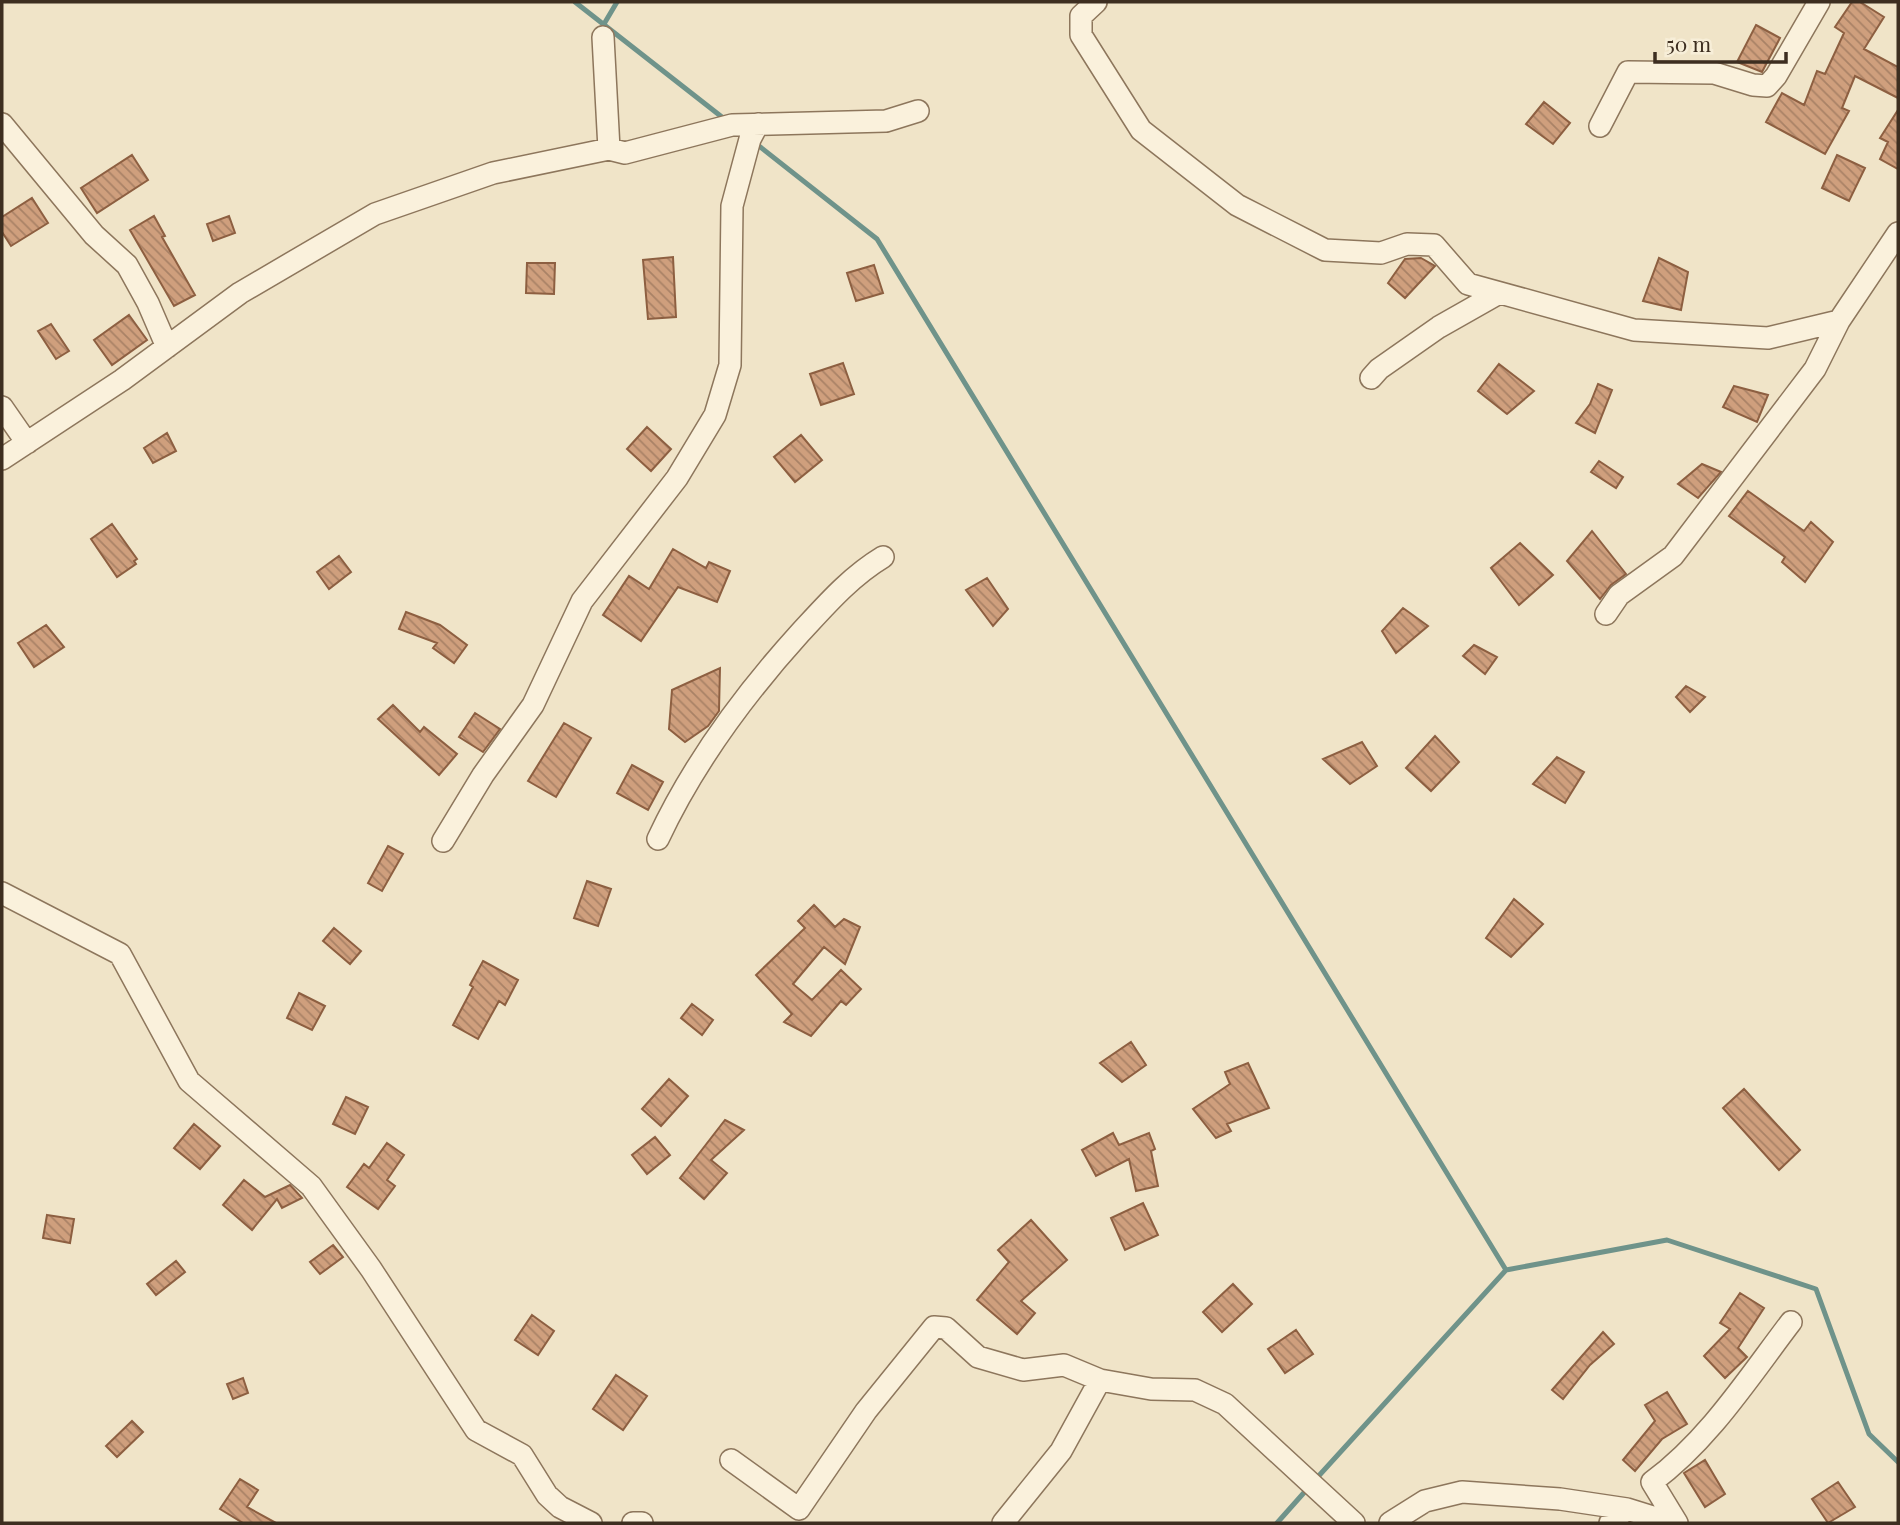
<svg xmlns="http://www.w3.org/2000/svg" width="1900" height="1525" font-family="'Playfair Display',serif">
  <defs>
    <pattern id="building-back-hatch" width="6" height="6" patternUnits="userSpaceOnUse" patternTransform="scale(1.75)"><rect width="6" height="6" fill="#cf9f7d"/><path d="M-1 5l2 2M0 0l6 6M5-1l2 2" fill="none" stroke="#a98266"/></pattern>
  </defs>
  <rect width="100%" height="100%" fill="#f0e4c8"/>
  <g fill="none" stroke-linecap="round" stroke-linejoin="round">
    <path stroke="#6f938a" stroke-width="5" d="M575,2L727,121
      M604,24L617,2
      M754,142L877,239L1506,1270L1667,1240L1816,1289L1869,1434L1898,1462
      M1315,1480L1506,1270
      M1277,1523L1309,1487"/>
  </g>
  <path fill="url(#building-back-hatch)" stroke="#8d5f41" stroke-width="2" d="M1852,2H1860L1884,17L1864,49L1898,67V98L1855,76L1842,108L1849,111L1825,154L1766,122L1782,93L1804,105L1817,71L1825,74L1844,33L1835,27Z
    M1756,25L1780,38L1762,72L1737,62Z
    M1544,102L1570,123L1553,144L1526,124Z
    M1898,110V169L1880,159L1888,142L1880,138Z
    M132,155L148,180L97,213L81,188Z
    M1837,155L1865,168L1849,201L1822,188Z
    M32,198L48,223L11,246L2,232V217Z
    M154,216L165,236L162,237L195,295L174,306L130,230Z
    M229,216L235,233L213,241L207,224Z
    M673,257L676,317L648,319L643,260Z
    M1421,258L1435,266L1405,298L1388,283L1405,259Z
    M1659,258L1688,272L1681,310L1643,301Z
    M527,263H555L554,294L526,293Z
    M874,265L883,293L856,301L847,273Z
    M129,315L147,340L112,365L94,340Z
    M51,324L69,351L56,359L38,331Z
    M843,363L854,394L821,405L810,374Z
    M1499,364L1534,391L1507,414L1478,391Z
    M1598,384L1612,390L1595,433L1576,423L1590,404Z
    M1734,386L1768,395L1757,422L1723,407Z
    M647,427L671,449L651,471L627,449Z
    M167,433L176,451L153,463L144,448Z
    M801,435L822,460L795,482L774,457Z
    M1599,461L1623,477L1616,488L1591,472Z
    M1702,464L1721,472L1698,498L1678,484Z
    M1748,491L1804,531L1811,522L1833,542L1805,582L1782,562L1785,557L1729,516Z
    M112,524L137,559L134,561L136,564L117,577L91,539Z
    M1592,531L1626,574L1611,585L1600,599L1567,561Z
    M1520,543L1553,575L1519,605L1491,568Z
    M673,549L706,568L709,562L730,571L717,602L678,587L641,641L603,615L629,576L649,589Z
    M339,556L351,572L329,589L317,572Z
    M987,578L1008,609L993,626L966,590Z
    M1403,608L1428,626L1396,653L1382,631Z
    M406,612L440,625L467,645L454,663L433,648L437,643L399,629Z
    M46,625L64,647L34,667L18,643Z
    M1474,645L1497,657L1485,674L1463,656Z
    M720,668L719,711L708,726L685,742L669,729L672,690Z
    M1686,686L1705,697L1690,712L1676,697Z
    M393,705L420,732L424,727L457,754L439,775L378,719Z
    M475,713L500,729L483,752L459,737Z
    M564,723L591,738L556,797L528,781Z
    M1435,736L1459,762L1431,791L1406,768Z
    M1362,742L1377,766L1350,784L1323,759Z
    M1557,757L1584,772L1565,803L1533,784Z
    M632,765L663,782L648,810L617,793Z
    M388,846L403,854L382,891L368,883Z
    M587,881L611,889L598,926L574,918Z
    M1514,899L1543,924L1511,957L1486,938Z
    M814,905L835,927L844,919L860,927L845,964L824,947L793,984L812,1000L841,970L861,989L846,1005L841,1001L811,1036L784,1022L792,1014L756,975L805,928L798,921Z
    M334,928L361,951L350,964L323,941Z
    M483,961L518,980L505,1005L499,1001L478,1039L453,1025L473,987L470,985Z
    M299,993L325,1006L312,1030L287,1018Z
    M692,1004L713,1020L702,1035L681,1018Z
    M1131,1042L1146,1065L1122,1082L1100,1063Z
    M1248,1063L1269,1108L1227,1124L1231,1131L1216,1138L1193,1109L1230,1084L1225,1072Z
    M669,1079L688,1096L661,1126L642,1109Z
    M1744,1089L1800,1150L1779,1170L1723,1108Z
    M346,1097L368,1107L355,1134L333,1124Z
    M725,1120L744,1130L711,1160L727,1173L704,1199L680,1178Z
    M194,1124L220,1146L200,1169L174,1148Z
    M1113,1133L1119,1145L1149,1133L1155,1149L1151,1151L1158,1186L1136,1191L1129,1159L1096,1176L1082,1150Z
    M655,1137L670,1155L647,1174L632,1155Z
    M387,1143L404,1155L387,1180L395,1186L378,1209L347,1187L364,1164L369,1168Z
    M244,1180L265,1197L290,1185L302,1198L282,1208L277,1199L252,1230L223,1205Z
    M1143,1203L1158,1235L1125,1250L1111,1218Z
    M47,1215L74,1219L70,1243L43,1238Z
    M1031,1220L1067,1260L1021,1301L1035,1313L1017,1334L977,1300L1009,1262L998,1250Z
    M333,1245L343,1257L320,1274L310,1262Z
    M176,1261L185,1272L156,1295L147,1284Z
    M1233,1284L1252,1304L1222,1332L1203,1312Z
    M1740,1293L1764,1308L1738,1348L1747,1357L1725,1378L1704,1356L1730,1329L1720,1323Z
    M532,1315L554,1331L538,1355L515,1340Z
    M1296,1330L1313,1354L1285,1373L1268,1349Z
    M1603,1332L1614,1344L1590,1365L1563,1399L1552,1390Z
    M616,1375L647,1396L623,1430L593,1409Z
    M243,1378L248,1393L233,1399L227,1384Z
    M1667,1392L1687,1424L1662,1439L1635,1471L1623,1460L1655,1421L1645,1405Z
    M132,1421L143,1432L117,1457L106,1446Z
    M1705,1460L1725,1494L1705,1507L1684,1473Z
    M240,1479L258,1490L247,1507L276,1523H243L220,1509Z
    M1838,1482L1855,1507L1828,1523L1812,1499Z"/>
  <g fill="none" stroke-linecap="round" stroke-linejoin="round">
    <defs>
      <path id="minor" d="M1096,2L1081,16V35L1141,130L1237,205L1325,250L1381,253L1407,244L1434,245L1468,284L1634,330L1768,338L1839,321L1898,233
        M2,124L94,235L127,265L148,303L167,347
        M1600,126L1628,72L1714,73L1753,85L1767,86L1776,76L1819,2
        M609,149L625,153L732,125L886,121L918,111
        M1371,378L1379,369L1439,327L1499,293
        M2,407L27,443
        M2,459L122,380L240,293L375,214L493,173L609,149L603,37
        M1606,614L1619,595L1673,556L1815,369L1839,321
        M658,839C694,762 743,696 800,633C826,605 850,577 883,557
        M443,841L483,775L533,705L582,601L677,478L715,415L730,365L732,206L750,139L758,124
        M2,893L120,954L189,1081L311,1186L371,1269L476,1430L522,1455L547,1495L560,1507L591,1523
        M731,1460L799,1509L866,1411L934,1327L946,1328L978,1357L1023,1370L1064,1365L1100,1380L1151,1389L1195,1390L1225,1404L1354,1523
        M633,1523H642
        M1003,1523L1061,1451L1100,1380
        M1390,1523L1425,1501L1462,1492L1560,1499L1627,1509
        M1610,1523L1627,1509L1672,1523
        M1677,1523L1652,1482C1709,1440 1749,1377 1791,1322"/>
    </defs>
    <use href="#minor" stroke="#8d765c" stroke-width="24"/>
    <use href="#minor" stroke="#faf1dc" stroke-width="21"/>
  </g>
  <rect width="1900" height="1525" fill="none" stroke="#3d2e20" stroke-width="7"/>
  <path d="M1655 52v10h131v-10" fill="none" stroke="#3d2e20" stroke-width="3.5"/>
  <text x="1666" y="52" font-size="21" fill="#3d2e20" stroke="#f7eed8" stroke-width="5" paint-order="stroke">50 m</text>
</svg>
